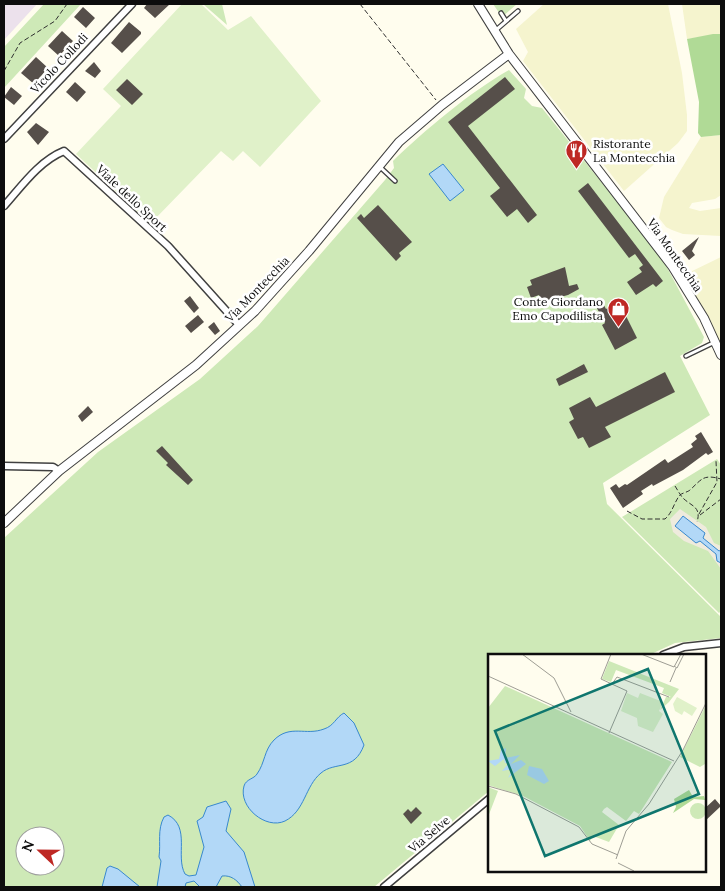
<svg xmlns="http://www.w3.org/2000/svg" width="725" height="891" font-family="Lora,serif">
  <rect width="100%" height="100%" fill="#fffdee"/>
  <path fill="#ece1ec" d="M4,4H37L4,40Z"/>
  <path fill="#f5f4ce" d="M544,4H668L682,73L687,115V131L678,143L624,191L523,61L528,52L516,29Z
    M682,4H721V34L687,39Z
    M721,135V195L715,199L692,203L689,208L700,211L721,208V236L683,234L672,230L666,227L659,218L664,197L701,137Z
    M721,257V348L684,275Z"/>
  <path fill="#cee9b7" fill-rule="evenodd" d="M44,4H81L4,88V47Z
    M203,4H222L227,25Z
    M493,4H517L502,17Z
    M509,70L526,89L524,98L532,106L542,108L662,258L704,337L702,343L680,356L710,415L603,483L607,504L721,617V638L675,643L649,655H489V791L374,887H4V538L98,452L200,379L258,326L385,180L394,168L393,161C425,130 470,92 509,70ZM25,836H55V866H25Z
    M717,459L721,465V611L719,613L622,517Z"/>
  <path fill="#b0da96" d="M713,34H721V135L701,137L698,133L699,102L687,39Z"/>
  <path fill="#e0f1c9" d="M182,4H201L228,30L251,16L321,101L260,167L243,151L233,161L221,151L153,221L149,222L76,154L121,106L103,89Z"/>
  <path fill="#efebdd" d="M680,509L706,527L714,543L721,546V569L708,551L684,541L673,532L670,519Z"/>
  <path fill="#b2d8f7" stroke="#3888ce" d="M443,164L464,190L450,201L429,174Z
    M683,516L705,533L703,538L719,551L721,550V563L717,561L716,554L700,541L696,543L675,526Z
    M344,713L354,723L364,745C354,772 335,761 321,773C305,786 305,811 285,821C266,830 238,807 244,786C246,779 254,779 257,774C265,763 264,750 274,740C290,724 306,736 324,729C334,726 336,717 344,713Z
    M226,801L231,809L226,831L244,852L255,887H242C237,880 231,875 222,876L216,887H200L194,881L186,883L185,887H157L161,861L159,857C161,843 157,830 164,817L168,815C191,827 175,856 185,874L189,876L196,875L204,847L197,821L203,817L207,807Z
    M110,866L118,869L140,887H102L107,868Z"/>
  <path fill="#564f4a" d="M147,4H170L155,18L144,8Z
    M83,7L95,18L86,28L74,17Z
    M129,22L141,32V34L122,53L111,43Z
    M62,31L73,41L59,56L48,46Z
    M36,57L48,68L34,84L21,73Z
    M94,62L101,71L95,78L85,71Z
    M505,77L515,89L468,126L537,215L528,223L517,209L507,217L490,196L500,188L448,122Z
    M127,79L143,94L132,105L116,90Z
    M75,82L86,92L77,102L66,92Z
    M11,87L22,96L14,105L4,97Z
    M36,123L49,132L38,145L27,132Z
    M588,183L663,281L656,287L653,284L636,295L627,282L642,272L639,268L643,265L635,254L629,258L578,191Z
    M378,205L412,242L399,253L401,256L396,261L357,218L361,214L364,218Z
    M699,237L692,251L695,255L689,260L682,251Z
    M565,267L569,286L577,284L579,289L568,295L542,302L539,295L531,298L527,287L532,285L530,280Z
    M190,296L199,308L194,313L184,301Z
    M600,298L606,309L610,307L617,321L626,316L637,338L615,350L614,348L602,325L605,323L593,301Z
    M198,315L204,322L191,333L185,326Z
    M214,322L220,331L215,335L208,327Z
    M584,364L588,372L559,386L556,379Z
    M665,372L675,392L605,427L611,437L589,448L583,437L578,439L569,422L574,419L569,408L590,397L596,407Z
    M88,406L93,412L82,422L78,416Z
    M701,432L713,452L708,455L706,453L683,470L653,486L652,484L641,491L643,494L623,508L610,488L616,484L619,488L625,484L627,485L665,459L668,463L693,447L691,444L697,439L695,436Z
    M162,446L193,480L188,485L166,465L168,463L156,451Z
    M715,799L721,806L704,822V809Z
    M416,807L422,813L411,824L403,814L408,809L411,812Z"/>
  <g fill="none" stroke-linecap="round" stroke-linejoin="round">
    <defs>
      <path id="service" d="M501,13L506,21
        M496,30L518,11
        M380,167L395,181
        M686,356L715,342"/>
      <path id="minor" d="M4,139L132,4
        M4,206C21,187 39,161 64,151L168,246L239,325
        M4,466L53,467L59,471
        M663,655L684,647L721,643
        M384,887L489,799"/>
      <path id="tertiary" d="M478,4L509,54L672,266L704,318L721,355
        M4,523L59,471L196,365L255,311L309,251L399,142L442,105L509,54"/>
    </defs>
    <use href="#service" stroke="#404040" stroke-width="5.5"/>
    <use href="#minor" stroke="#404040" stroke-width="9"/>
    <use href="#tertiary" stroke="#404040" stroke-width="10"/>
    <path stroke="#2f2f2f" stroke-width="1" stroke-dasharray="5 2.5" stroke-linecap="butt" d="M360,4L436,100
      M4,71L20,43L55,21L67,4
      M675,486C677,489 679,493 682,497C690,506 702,506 697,522
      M627,511L642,519H665C673,512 674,502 680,495C682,493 688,492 690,490C702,479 703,474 721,479
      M699,514L717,482L716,461
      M700,515L721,499"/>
    <use href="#service" stroke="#fff" stroke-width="3"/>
    <use href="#minor" stroke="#fff" stroke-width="6"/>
    <use href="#tertiary" stroke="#fff" stroke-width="8"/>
  </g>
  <defs>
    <symbol id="restaurant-pin" viewBox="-11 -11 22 30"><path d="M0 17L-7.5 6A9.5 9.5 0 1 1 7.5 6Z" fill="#be2824" stroke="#fff"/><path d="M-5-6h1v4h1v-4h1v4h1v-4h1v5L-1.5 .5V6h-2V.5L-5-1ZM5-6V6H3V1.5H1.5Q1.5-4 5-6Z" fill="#fff"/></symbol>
    <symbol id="shop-pin" viewBox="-11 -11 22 30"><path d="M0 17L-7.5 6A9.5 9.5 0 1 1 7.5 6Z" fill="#be2824" stroke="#fff"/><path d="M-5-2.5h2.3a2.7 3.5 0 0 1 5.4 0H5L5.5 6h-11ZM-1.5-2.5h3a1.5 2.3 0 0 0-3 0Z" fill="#fff"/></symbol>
  </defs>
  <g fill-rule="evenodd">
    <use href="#restaurant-pin" x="564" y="138" width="25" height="34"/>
    <use href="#shop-pin" x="606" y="296" width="25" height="34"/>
  </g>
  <g text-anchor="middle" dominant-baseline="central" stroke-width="5" stroke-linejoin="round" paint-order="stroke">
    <g font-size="12" fill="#0d0d0d" stroke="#fff">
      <text transform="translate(59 63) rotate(-47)">Vicolo Collodi</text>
      <text transform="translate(132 198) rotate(43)">Viale dello Sport</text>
      <text transform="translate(675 255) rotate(55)">Via Montecchia</text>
      <text transform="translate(257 289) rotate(-46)">Via Montecchia</text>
      <text transform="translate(429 834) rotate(-40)">Via Selve</text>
    </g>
    <g font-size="12" fill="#0d0d0d" stroke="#fff" text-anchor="start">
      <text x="593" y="143">Ristorante<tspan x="593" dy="14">La Montecchia</tspan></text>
      <text x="603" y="301" text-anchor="end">Conte Giordano<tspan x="603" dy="14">Emo Capodilista</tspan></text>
    </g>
  </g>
  <g transform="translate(488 654)">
    <rect width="218" height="218" fill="#fffdee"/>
    <path d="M121,7L191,35L181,48L172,56L178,43H183L174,39L176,34L128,16L123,28L114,25ZM17,32L184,108L151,160L146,157L138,167L119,153L116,155L114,158L131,171L121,188L105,182L102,187L92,172L35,142L0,131V54ZM217,53V110L212,113L192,103ZM0,133L10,137L0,163ZM202 157a8 8 0 1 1 16 0a8 8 0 1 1-16 0Z" fill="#cee9b7"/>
    <path d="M201,136L205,143L216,142L217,146L206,145L185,159L188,153L186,145Z" fill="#b0da96"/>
    <path d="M139,39L150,44L152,39L175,48L171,57L175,60L165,78L150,72L149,64L133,57ZM189,43L209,54L204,62L196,57L194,61L187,57L185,50Z" fill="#e0f1c9"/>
    <path d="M18,94L17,104L32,101L23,110L33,106L38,110L20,124L25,115L14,117L21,109H17L16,105L7,112L0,107L11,105L13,96ZM41,112L54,115L61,127L56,130L39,121Z" fill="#b2d8f7"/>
    <path fill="none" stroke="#9e9d94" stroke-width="1" d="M34,0L66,24L83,58M153,0L186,13L193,0M186,12L189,14L196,0M0,22L186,107M182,28L188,14M124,30L129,23L181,43M121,79L139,37L113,25L123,0M0,132L28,140L91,173L104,190L130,201M128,205L138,177L161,150L195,96L218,49M130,209L146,217"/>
    <path fill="#0f766e" fill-opacity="0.15" stroke="#0f766e" stroke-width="2.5" d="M160,15L211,140L57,202L7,77Z"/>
    <rect width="218" height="218" fill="none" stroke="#0d0d0d" stroke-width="2.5"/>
  </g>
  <rect width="725" height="891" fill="none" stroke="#0d0d0d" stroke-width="10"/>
  <g transform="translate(40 851) rotate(292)"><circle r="24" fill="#ffffff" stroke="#9e9e9e"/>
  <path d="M0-4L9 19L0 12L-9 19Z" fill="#be2824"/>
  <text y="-8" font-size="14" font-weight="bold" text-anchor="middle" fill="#0d0d0d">N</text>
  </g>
</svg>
